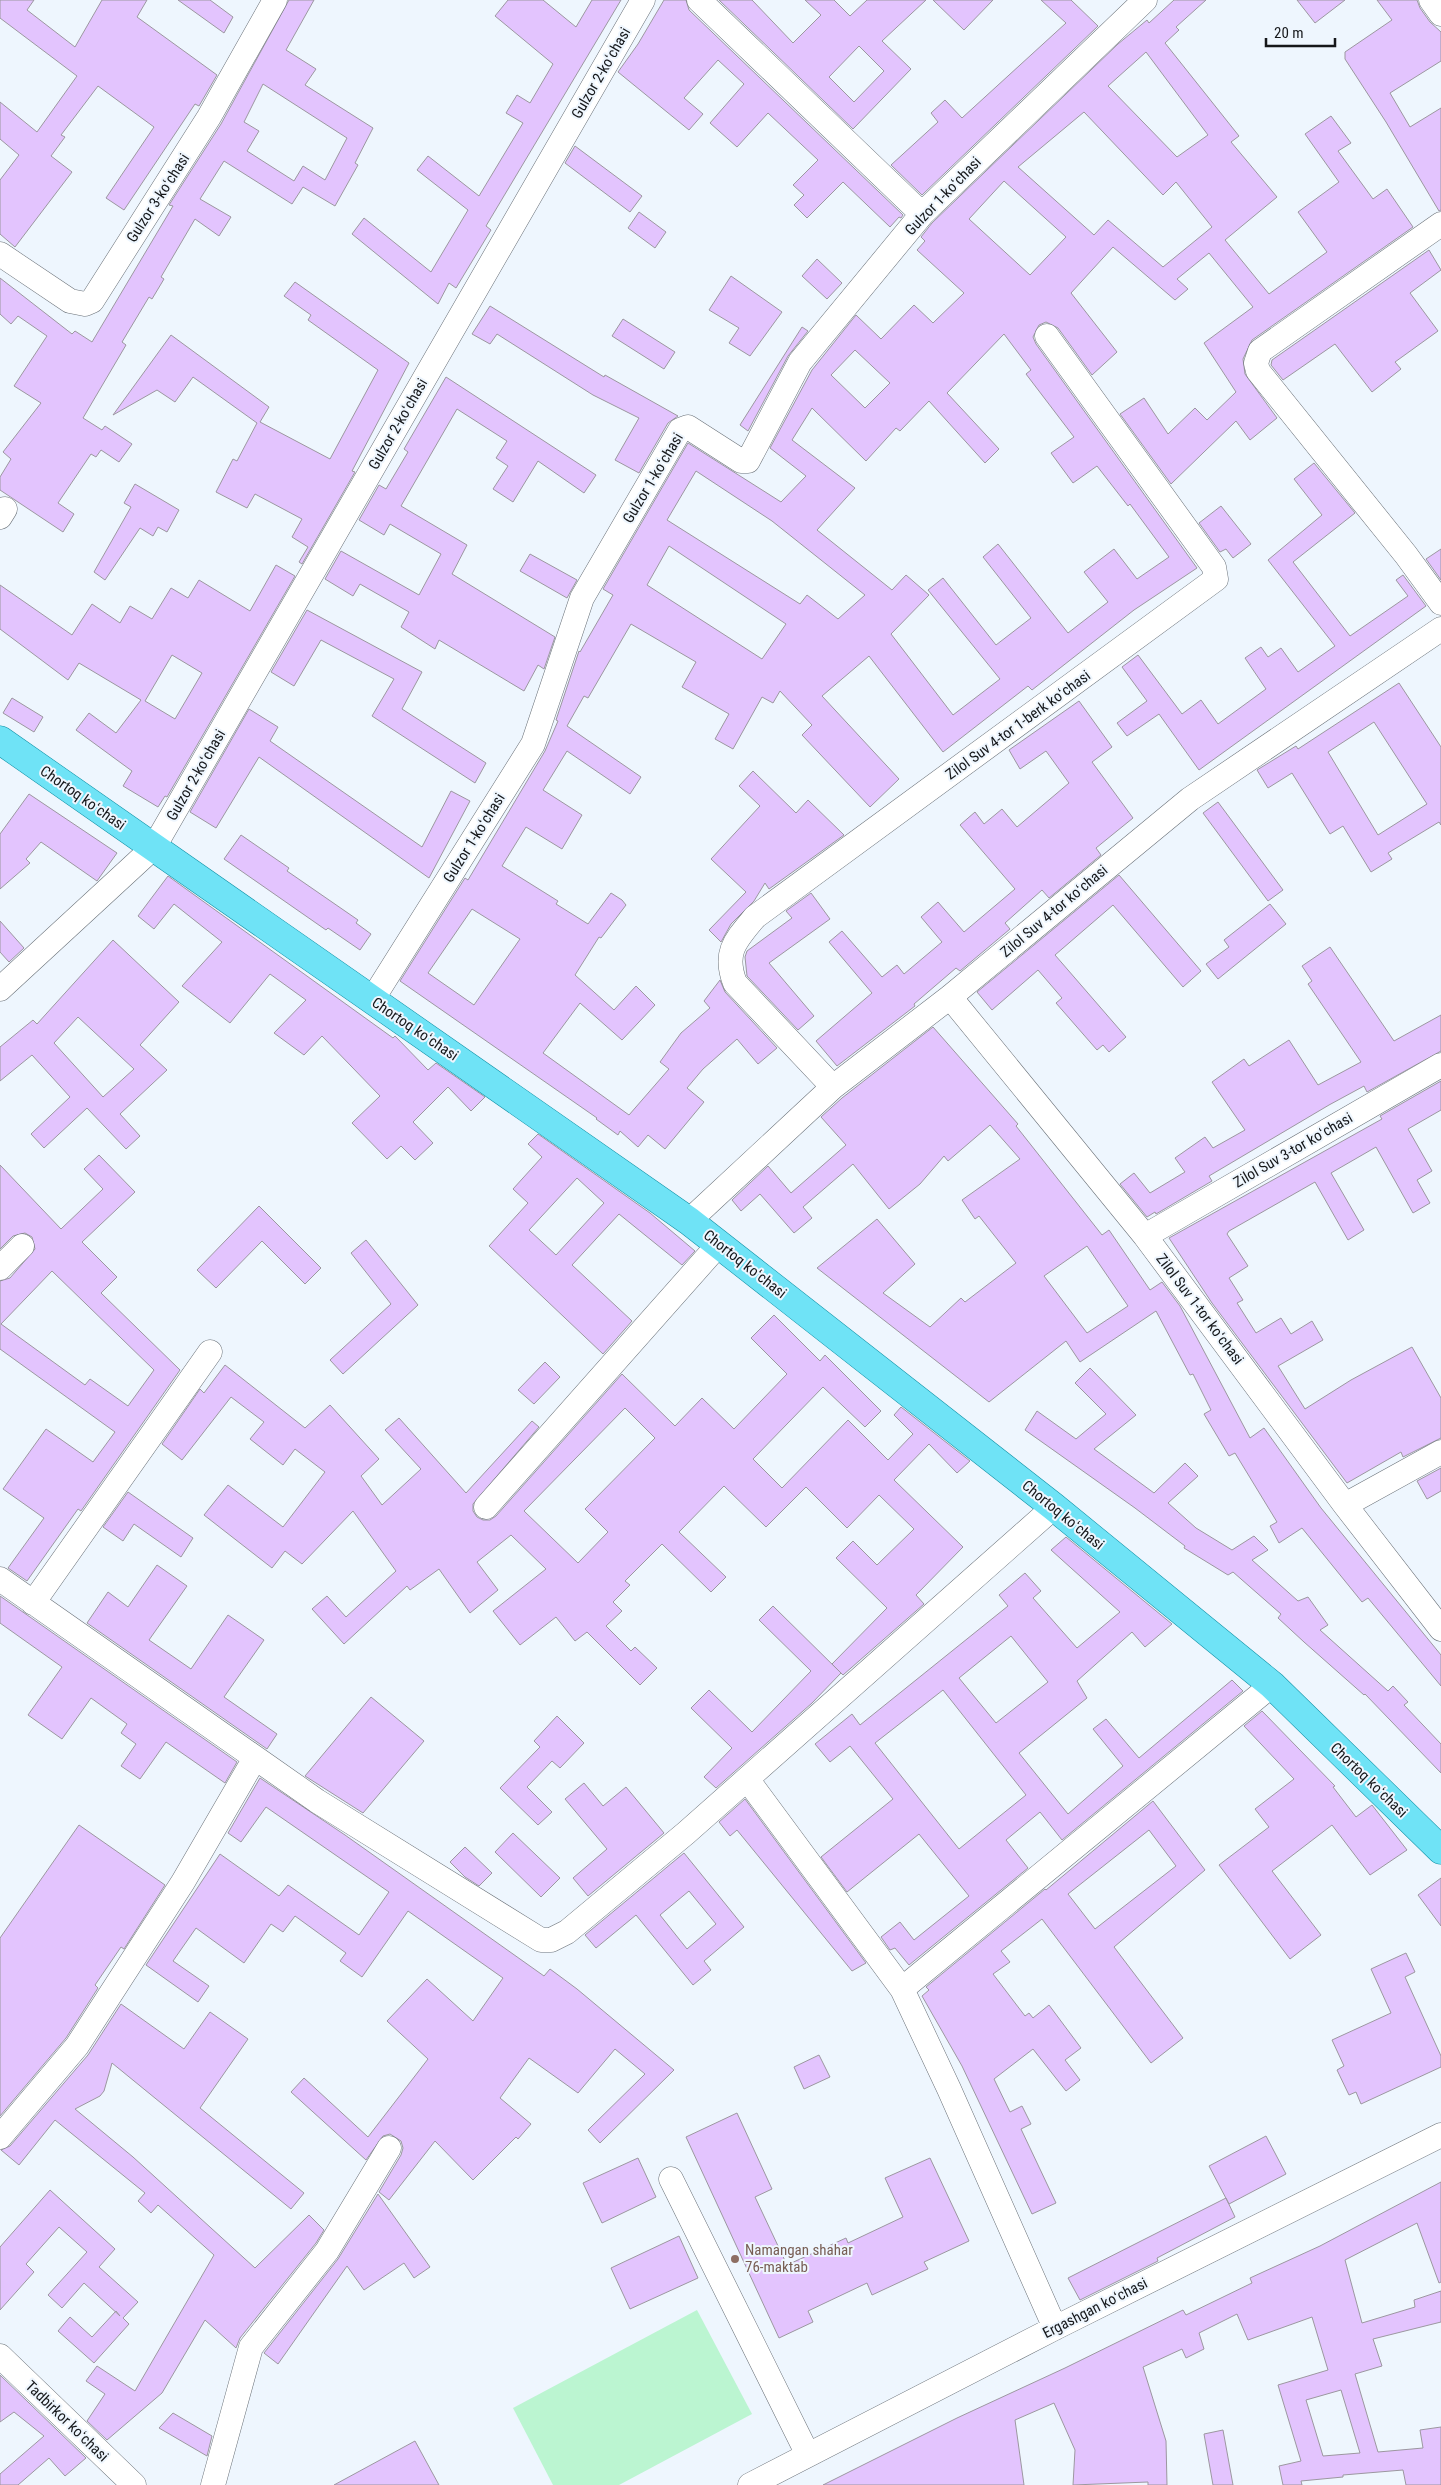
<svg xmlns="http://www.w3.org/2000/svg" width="1441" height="2485" font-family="'Roboto Condensed',sans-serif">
  <rect width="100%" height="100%" fill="#eef6fe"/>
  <path fill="#bbf5d1" d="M697,2310L752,2414L619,2485H553L513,2408Z"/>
  <path fill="#e3c4fe" stroke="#9c97a0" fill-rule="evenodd" d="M0,0H34L27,10L75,47L102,0H147L137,17L217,75L199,106L195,104L124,210L106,198L154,127L98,86L61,135L65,137L51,156L72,172L15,247L0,234V180L19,155L0,139V102L37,132L77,76L0,18Z
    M178,0H210L233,17L224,33Z
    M289,0H314L286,50L316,69L305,85L373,128L355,163L358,165L335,206L303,187L292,204L224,161L200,199L231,217L219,236L195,219L161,277L164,279L152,299L149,297L122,342L126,345L83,418L102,430L105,426L132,444L119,462L101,450L96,457L91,454L58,503L74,514L63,532L0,490V477L11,459L3,452L41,403L14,386L47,336L18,316L11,324L0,314V278L72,334L75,331L92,342L173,206L169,205L221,124ZM263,84L347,138L325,180L303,166L294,181L247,151L259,131L244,122Z
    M508,0H543L576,27L592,0H621L486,226L491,230L456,288L449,283L438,304L352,234L364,218L431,272L468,210L417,170L428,156L479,196L523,123L506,113L517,95L530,103L553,64L495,16Z
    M664,0H686L689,10L903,215L901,218L899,217L890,227L843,182L807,218L794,205L804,195L793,185L818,160L768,113L737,147L710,123L744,84L718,60L684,98L703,114L689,130L618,72L638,44Z
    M719,0H752L793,43L821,15L805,0H834L850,16L867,0H926L882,41L911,69L853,129ZM859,46L884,71L854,102L829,77Z
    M933,0H993L964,30Z
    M1041,0H1071L1098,26L922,195L891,165L938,122L931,113L945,100L962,118L1066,23Z
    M1174,0H1206L1176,27L1179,30L1165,43L1239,136L1231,142L1277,197L1225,240L1269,294L1327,252L1298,212L1339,182L1305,134L1331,116L1351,143L1338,151L1373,199L1387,189L1413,227L1252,340L1243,359L1245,374L1277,418L1250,440L1236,421L1171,484L1120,414L1144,398L1168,434L1195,408L1207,420L1236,392L1204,343L1253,307L1209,253L1177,279L1188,289L1175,300L1113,247L1071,293L1117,352L1092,375L1058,328L1046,322L1039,325L1033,337L1036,344L1197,568L1134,610L1032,690L1028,686L943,752L869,656L822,696L899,779L870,807L802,735L812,725L780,691L773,703L762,697L733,749L715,739L729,714L682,687L696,662L631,624L588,698L584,696L567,726L641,777L630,794L567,751L543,790L582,815L562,849L526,827L502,866L558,901L556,904L588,924L611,893L622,900L626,905L601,938L599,937L575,975L614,1010L636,986L655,1005L622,1040L580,1003L543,1053L629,1115L669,1069L660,1062L681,1033L710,1008L704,1001L720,980L725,992L777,1048L758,1064L737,1039L703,1069L687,1088L704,1102L665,1149L648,1135L638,1147L620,1131L618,1135L596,1119L597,1118L400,981L465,878L468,880L545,751L558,721L556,720L579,651L580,652L613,595L603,589L688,443L781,502L806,476L770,448L812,370L856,315L881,339L914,305L933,323L964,293L917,250L925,241L921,237L932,223L1118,44L1147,20L1149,23ZM1146,52L1208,135L1177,157L1108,86ZM1084,112L1163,195L1176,182L1212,227L1163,267L1108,220L1094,235L1018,167ZM1004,181L1066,237L1030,275L969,219ZM1004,334L1031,370L1026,374L1074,437L1051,453L1073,483L1097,466L1128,506L1130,504L1169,557L1137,579L1114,549L1084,572L1108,602L1068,633L998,544L983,557L1031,618L996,645L943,578L928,590L1000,679L953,715L891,634L929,595L906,575L892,590L817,530L855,488L792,440L812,408L866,461L896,428L900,431L929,401L985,463L999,449L947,393ZM855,350L890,383L865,408L831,375ZM696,471L772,521L865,595L838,619L807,595L800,604L667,520ZM669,546L786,624L762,659L647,585ZM472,909L520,939L474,1005L428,973Z
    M1297,0H1345L1315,23Z
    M1377,0H1417L1420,8L1430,22L1441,32V61L1390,93L1410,127L1441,108V210L1439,211L1386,122L1345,59V52L1392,20Z
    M575,146L642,196L630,212L565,163Z
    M639,212L666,232L655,248L628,228Z
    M1429,250L1441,270L1410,293L1438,331L1395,362L1401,369L1372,392L1335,344L1283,380L1271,365L1272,360Z
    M817,259L842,283L827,299L802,276Z
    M731,276L782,312L750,356L729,343L739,328L709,310Z
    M295,282L409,363L352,471L355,472L302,564L299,562L308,547L292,537L302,519L255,494L247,508L216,492L233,459L237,461L257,423L193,377L175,402L157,390L113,415L171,335L269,407L260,422L330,459L378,370L308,320L311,315L284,296Z
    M490,306L604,377L605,375L678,416L668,423L639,473L615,460L639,418L593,395L497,334L490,344L472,334Z
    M623,319L675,352L664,369L612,336Z
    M802,327L808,331L788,356L748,431L740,425Z
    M446,377L596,475L584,493L538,461L513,502L493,489L508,466L496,458L507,441L457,409L401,506L467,545L452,574L555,637L544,669L538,665L524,691L439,640L435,649L401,627L409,612L360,584L353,596L325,579L341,551L419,595L441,554L390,524L384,535L359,520L379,485L386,489L408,452L404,449Z
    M1314,463L1355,513L1293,562L1350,636L1408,596L1396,580L1403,575L1426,606L1199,770L1159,714L1127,736L1117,723L1147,701L1122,667L1138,655L1182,714L1201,700L1218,724L1266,689L1245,658L1261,647L1268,657L1281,648L1298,672L1335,646L1268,560L1322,515L1294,479Z
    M135,484L179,510L167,532L158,527L153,536L140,528L105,580L94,572L131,507L124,503Z
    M1221,506L1251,544L1233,558L1226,549L1220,552L1199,523Z
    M1441,549V580L1426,559Z
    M530,554L577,580L567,598L520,571Z
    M276,565L295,576L167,797L165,796L158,807L123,786L132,771L76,730L89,713L116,733L141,700L79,663L68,680L0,629V585L72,635L92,604L120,623L130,606L152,619L171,588L188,598L199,580L250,611ZM172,655L202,673L175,719L145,701Z
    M307,610L422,672L402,709L486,763L475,783L372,716L394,679L321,640L294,686L271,672Z
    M1399,683L1441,747V825L1439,822L1388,853L1392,859L1371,872L1343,826L1330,834L1292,773L1268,788L1257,770L1296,746L1298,749ZM1374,722L1427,804L1378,835L1328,752Z
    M12,698L43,717L34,732L3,713Z
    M1079,701L1112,747L1092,762L1133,818L1096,848L1101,855L1049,898L1042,890L1005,923L1010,929L960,971L956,968L914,1004L915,1006L837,1066L816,1041L872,993L829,942L842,931L882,977L897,965L904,974L942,942L921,917L938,902L964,932L1015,889L960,825L975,812L984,824L1002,809L1017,827L1069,783L1046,751L1020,769L1009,750Z
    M249,709L278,727L270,741L422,847L451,791L470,801L429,878L259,757L216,828L190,812Z
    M753,771L796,813L808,800L844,835L769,889L765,883L754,901L731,924L721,942L709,930L746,892L711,859L760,806L739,786Z
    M29,794L117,853L97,881L41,842L26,859L30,863L0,889V834Z
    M1218,802L1283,890L1268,901L1203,813Z
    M241,835L289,868L287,871L358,920L356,923L371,934L360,950L328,928L326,930L224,859Z
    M1119,875L1201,971L1183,987L1113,905L1055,955L1126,1037L1109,1052L1103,1045L1097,1050L1056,1003L1062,998L1038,970L992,1010L977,992Z
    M168,876L393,1038L395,1036L428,1070L436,1063L485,1097L471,1111L448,1087L413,1122L433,1143L415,1160L401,1146L387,1159L352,1123L380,1096L322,1036L304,1055L274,1033L306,1000L270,974L230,1023L182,986L222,942L174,904L154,929L138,916Z
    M811,893L830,919L769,963L814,1016L798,1030L747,976L745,957L747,951L792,918L786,911Z
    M1270,904L1286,924L1218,979L1206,964L1229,947L1224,940Z
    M0,921L24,948L9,962L0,952Z
    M113,940L179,1002L140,1045L167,1070L120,1114L140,1136L126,1149L87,1108L44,1148L31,1134L70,1097L32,1055L0,1081V1047L33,1020L37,1024ZM78,1017L134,1069L103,1097L54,1043Z
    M1330,947L1394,1041L1441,1015V1051L1367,1092L1364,1086L1329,1105L1209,1176L1212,1181L1156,1214L1155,1212L1147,1217L1120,1184L1134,1173L1150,1193L1185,1172L1175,1158L1205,1137L1213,1148L1245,1130L1212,1082L1244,1059L1249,1066L1289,1040L1318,1085L1361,1062L1308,984L1312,981L1302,966Z
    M933,1027L1018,1124L1016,1126L1102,1235L1109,1230L1150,1290L1162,1282L1180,1306L1250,1438L1264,1428L1321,1508L1441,1655V1686L1368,1598L1362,1602L1302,1528L1279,1543L1270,1526L1277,1522L1235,1453L1229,1456L1204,1414L1211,1410L1193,1374L1190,1375L1156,1311L1080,1362L1066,1341L989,1402L817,1268L877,1219L915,1264L883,1293L930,1327L961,1298L965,1302L1016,1263L979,1216L975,1219L962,1200L1020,1159L990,1125L948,1161L944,1156L920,1184L889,1209L853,1164L803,1207L812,1218L794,1233L760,1194L741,1211L732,1200L768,1166L791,1193L846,1145L821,1117L842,1098ZM1087,1246L1128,1306L1087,1333L1044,1276Z
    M1441,1081V1110L1408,1129L1432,1171L1417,1180L1430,1203L1413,1213L1376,1147L1331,1173L1364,1230L1348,1240L1315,1182L1229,1231L1227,1234L1248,1266L1229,1278L1243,1300L1237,1303L1256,1333L1281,1318L1291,1334L1312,1321L1323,1340L1278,1366L1305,1409L1351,1380L1412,1347L1441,1398V1438L1403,1457L1401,1452L1347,1483L1212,1303L1169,1238L1382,1119L1380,1116Z
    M538,1134L650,1213L695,1251L682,1265L619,1214L572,1265L632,1321L603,1354L489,1246L528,1203L513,1189L542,1157L528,1144ZM577,1178L604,1203L556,1255L529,1230Z
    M99,1155L135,1192L82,1242L117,1277L101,1293L180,1370L81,1511L78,1509L27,1581L8,1568L44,1518L3,1489L46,1429L93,1462L115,1432L0,1349V1281L10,1278L35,1249L32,1237L25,1233L13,1236L0,1249V1165L61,1229L103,1189L84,1169ZM52,1271L154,1370L128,1406L90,1379L85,1385L1,1324Z
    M259,1206L321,1268L305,1284L262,1241L216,1288L197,1270Z
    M366,1240L418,1305L343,1374L330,1360L391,1304L351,1253Z
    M774,1315L820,1361L825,1355L881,1411L865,1427L823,1387L753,1459L782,1488L848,1420L888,1460L913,1434L894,1415L901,1407L970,1461L957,1473L929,1444L894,1480L963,1547L916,1595L924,1604L843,1675L832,1664L887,1608L836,1558L853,1541L877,1565L914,1529L879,1495L847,1528L806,1487L766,1527L724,1486L679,1532L726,1577L711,1592L662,1544L625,1581L630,1585L613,1602L622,1611L606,1626L631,1651L635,1647L657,1668L640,1685L587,1632L575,1641L556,1617L520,1645L493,1611L546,1569L511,1535L477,1562L498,1590L470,1613L439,1569L410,1590L407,1586L344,1644L312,1609L327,1596L346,1617L396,1571L353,1511L302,1564L285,1551L272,1568L204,1515L228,1485L283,1527L325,1472L295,1449L283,1465L250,1439L264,1422L231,1397L182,1460L162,1444L200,1389L204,1393L225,1365L305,1428L330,1405L379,1459L361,1476L382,1505L421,1469L385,1430L399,1418L466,1493L532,1421L539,1427L473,1504V1511L477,1517L483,1520H490L496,1516L622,1374L675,1426L702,1398L734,1429L787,1374L751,1338ZM625,1408L655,1438L585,1509L608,1532L578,1563L524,1511Z
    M545,1362L560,1377L534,1404L518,1390Z
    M1090,1368L1136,1415L1094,1449L1154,1493L1185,1463L1198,1476L1168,1503L1196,1528L1232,1550L1254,1536L1268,1550L1252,1560L1298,1601L1308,1597L1328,1625L1320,1630L1388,1691L1393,1686L1408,1702L1404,1705L1441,1744V1773L1365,1694L1364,1695L1304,1642L1278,1618L1281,1614L1233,1572L1228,1575L1184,1548L1185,1546L1135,1508L1025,1430L1037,1411L1076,1439L1106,1414L1075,1383Z
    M1441,1468V1491L1427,1499L1417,1481Z
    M128,1492L193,1538L181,1557L134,1524L123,1541L103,1527Z
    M1066,1537L1172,1624L1145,1647L1132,1632L1077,1681L1087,1698L1019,1753L1068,1814L1123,1766L1093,1729L1106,1719L1139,1758L1232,1680L1243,1691L1062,1840L1040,1812L1006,1840L1028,1868L909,1965L895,1948L890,1950L881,1937L900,1922L914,1940L969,1896L919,1834L847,1892L821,1857L893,1799L850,1746L830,1762L815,1744L852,1714L860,1725L1008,1606L999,1595L1025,1573L1041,1591L1033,1598L1077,1648L1120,1612L1051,1550ZM1011,1636L1048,1682L996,1723L959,1678ZM943,1690L1026,1795L959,1849L875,1743Z
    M157,1565L187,1586L149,1640L191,1669L228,1615L264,1640L224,1697L277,1734L267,1749L87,1623L108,1592L128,1607Z
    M0,1596L237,1762L225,1783L166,1742L140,1779L121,1766L136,1744L121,1733L127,1724L91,1698L62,1739L28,1715L62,1667L0,1623Z
    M773,1606L841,1673L812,1703L716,1788L704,1777L732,1748L691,1708L709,1690L752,1732L811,1671L759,1620Z
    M371,1697L424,1741L363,1813L305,1776Z
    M1262,1711L1335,1786L1333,1787L1356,1817L1372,1805L1407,1850L1370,1875L1332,1825L1272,1871L1321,1935L1290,1959L1219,1865L1269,1827L1255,1809L1294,1779L1244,1726Z
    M557,1716L584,1743L560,1768L552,1761L527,1787L552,1812L538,1825L500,1788L540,1747L534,1741Z
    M260,1778L345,1835L544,1976L550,1969L577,1989L674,2070L600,2143L588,2130L645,2074L615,2049L578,2093L529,2058L500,2098L531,2124L518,2139L516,2137L473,2180L435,2141L389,2200L379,2192L401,2155L403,2148L401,2141L390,2134L383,2136L366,2160L291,2092L304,2078L368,2137L428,2059L387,2021L427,1979L473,2021L503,1978L408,1911L362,1977L340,1961L346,1953L295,1916L283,1932L271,1924L244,1963L196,1928L173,1961L209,1986L198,2002L146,1965L220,1854L279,1896L288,1885L359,1935L389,1892L266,1807L241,1842L228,1833Z
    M584,1783L603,1806L626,1787L664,1833L588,1896L573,1878L607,1849L565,1799Z
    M745,1799L866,1963L852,1971L737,1830L730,1836L719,1822Z
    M1153,1801L1205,1870L1114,1947L1183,2038L1151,2063L1042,1919L1001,1951L1010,1962L993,1974L1025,2016L1029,2013L1033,2018L1049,2005L1081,2048L1065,2060L1080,2080L1066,2091L1033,2049L994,2079L1010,2112L1022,2106L1031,2124L1021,2129L1056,2203L1032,2214L962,2066L922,1996L929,1990L926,1987L1045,1889L1046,1890ZM1149,1830L1176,1866L1095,1929L1068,1894Z
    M79,1825L165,1885L124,1949L121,1947L95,1985L98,1988L66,2038L0,2116V1938Z
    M513,1833L560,1878L541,1897L495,1852Z
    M465,1847L492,1873L479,1886L465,1877L450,1862Z
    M684,1853L744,1927L704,1961L711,1970L693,1985L636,1915L596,1948L585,1935ZM689,1891L716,1924L687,1949L660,1915Z
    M1441,1878V1926L1418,1895Z
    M1406,1953L1415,1972L1405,1977L1441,2056V2067L1361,2104L1356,2092L1349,2095L1337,2070L1344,2066L1332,2040L1391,2013L1371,1969Z
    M121,2004L184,2049L210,2012L248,2039L200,2108L304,2193L291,2209L112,2063L104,2091L100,2096L75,2109L133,2157L255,2268L309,2215L324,2230L316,2243L240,2338L236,2348L205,2320L162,2393L107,2440L87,2421L105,2394L86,2381L97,2366L135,2391L214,2255L158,2205L151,2213L138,2201L145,2193L55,2120L19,2165L1,2150L10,2146L88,2055Z
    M819,2055L830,2077L804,2089L794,2067Z
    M737,2113L772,2189L755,2197L787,2265L846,2238L848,2243L903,2217L885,2178L930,2158L969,2241L924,2262L928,2269L872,2295L867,2283L808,2311L813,2322L779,2338L686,2137Z
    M1266,2136L1286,2174L1229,2204L1209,2166Z
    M638,2158L656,2197L602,2223L583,2183Z
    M1441,2182V2282L1439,2283L1417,2223L1345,2260L1362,2323L1415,2307L1414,2300L1441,2291V2322L1373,2339L1382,2366L1355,2374L1378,2452L1423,2448L1420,2430L1441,2427V2485H1406L1403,2470L1343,2475V2477L1301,2481L1302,2485H1283L1279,2466L1301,2461L1278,2385L1328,2370L1312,2317L1248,2340L1237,2314L1199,2333L1204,2349L1186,2358L1182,2349L1143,2367L1166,2441L1167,2485H1148V2482L1073,2485L1075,2450L1054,2403L1015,2420L1024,2485H823L957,2418L1065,2368L1183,2310L1186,2315L1252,2283L1250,2278L1320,2246ZM1341,2390L1360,2453L1323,2456L1306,2400Z
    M50,2190L115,2249L99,2267L138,2302L123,2318L129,2324L94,2363L58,2331L70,2317L92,2337L116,2311L120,2316L84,2283L62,2308L48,2295L87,2252L59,2227L26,2264L34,2272L0,2310V2247Z
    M378,2194L430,2267L414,2278L404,2263L364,2290L347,2266L278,2364L264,2353L338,2259Z
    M1226,2198L1235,2217L1157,2258L1158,2261L1080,2300L1068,2278Z
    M679,2236L698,2278L630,2309L611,2268Z
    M0,2375L86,2458L65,2476L49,2458L18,2485H0V2474L44,2436L14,2412L0,2422Z
    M173,2413L212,2436L207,2456L159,2428Z
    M1223,2430L1233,2485H1213L1204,2434Z
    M415,2441L439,2485H334Z"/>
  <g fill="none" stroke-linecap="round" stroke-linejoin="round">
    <defs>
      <path id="minor" d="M699,0L922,214
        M1431,0L1441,14
        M1441,224L1260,351L1256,363L1258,371L1406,555L1441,603
        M0,254L70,301L85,304L92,301L209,117L275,0
        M0,517L5,509
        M0,989L154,847L643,0
        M950,997L1145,1236L1345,1505L1441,1629
        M372,1000L533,744L582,598L680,430L688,427L741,461H748L800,362L922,214L1145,0
        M833,1087L735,983C723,952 736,940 755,917L1216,579L1214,567L1047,336
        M689,1221L833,1087L950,997L1190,799L1441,629
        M1145,1236L1441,1065
        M0,1268L22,1246
        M1345,1505L1441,1452
        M486,1507L719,1244
        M0,1579L317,1801L541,1940H551L567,1932L686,1833L1054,1507
        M33,1603L210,1352
        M747,1779L902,1989L949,2089L1055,2328
        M902,1989L1272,1685
        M0,2137L77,2046L183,1882L255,1758
        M671,2179L808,2455
        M0,2356L134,2485
        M213,2485L251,2347L327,2251L389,2148
        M750,2485L1055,2328L1441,2135"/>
      <path id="major" d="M0,740L689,1221L1054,1507L1272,1685L1441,1850"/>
    </defs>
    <use href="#minor" stroke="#6a7178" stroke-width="25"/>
    <use href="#major" stroke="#1190a5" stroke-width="29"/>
    <use href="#minor" stroke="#fff" stroke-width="24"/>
    <use href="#major" stroke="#6fe3f6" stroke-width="28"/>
  </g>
  <circle fill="#8d6e63" stroke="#eef6fe" stroke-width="2" cx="735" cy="2259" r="5"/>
  <g text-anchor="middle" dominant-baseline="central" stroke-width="4" stroke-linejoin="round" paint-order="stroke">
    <g font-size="15" fill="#15171a" stroke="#eef6fe">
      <text transform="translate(601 73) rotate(-60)">Gulzor 2-koʻchasi</text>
      <text transform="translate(943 196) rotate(-46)">Gulzor 1-koʻchasi</text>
      <text transform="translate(158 198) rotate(-57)">Gulzor 3-koʻchasi</text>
      <text transform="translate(398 424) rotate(-60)">Gulzor 2-koʻchasi</text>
      <text transform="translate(653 478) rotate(-59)">Gulzor 1-koʻchasi</text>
      <text transform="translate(1018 725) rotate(-36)">Zilol Suv 4-tor 1-berk koʻchasi</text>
      <text transform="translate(196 775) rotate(-60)">Gulzor 2-koʻchasi</text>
      <text transform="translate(83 798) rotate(35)">Chortoq koʻchasi</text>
      <text transform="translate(474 838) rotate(-58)">Gulzor 1-koʻchasi</text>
      <text transform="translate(1054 911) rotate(-40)">Zilol Suv 4-tor koʻchasi</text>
      <text transform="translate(415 1029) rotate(34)">Chortoq koʻchasi</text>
      <text transform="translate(1293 1150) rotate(-30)">Zilol Suv 3-tor koʻchasi</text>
      <text transform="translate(745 1264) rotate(38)">Chortoq koʻchasi</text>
      <text transform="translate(1200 1309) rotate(53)">Zilol Suv 1-tor koʻchasi</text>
      <text transform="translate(1063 1515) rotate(39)">Chortoq koʻchasi</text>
      <text transform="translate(1369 1780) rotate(44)">Chortoq koʻchasi</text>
      <text transform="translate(1095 2308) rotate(-27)">Ergashgan koʻchasi</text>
      <text transform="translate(67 2421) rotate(44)">Tadbirkor koʻchasi</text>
    </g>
    <g font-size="15" fill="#785e54" stroke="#eef6fe" text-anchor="start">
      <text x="745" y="2250">Namangan shahar<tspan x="745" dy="17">76-maktab</tspan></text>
    </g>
  </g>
  <path d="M1266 38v8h69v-8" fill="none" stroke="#15171a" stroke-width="2.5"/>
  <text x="1274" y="38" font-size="15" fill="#15171a" stroke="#eef6fe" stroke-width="4" paint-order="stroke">20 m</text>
</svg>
